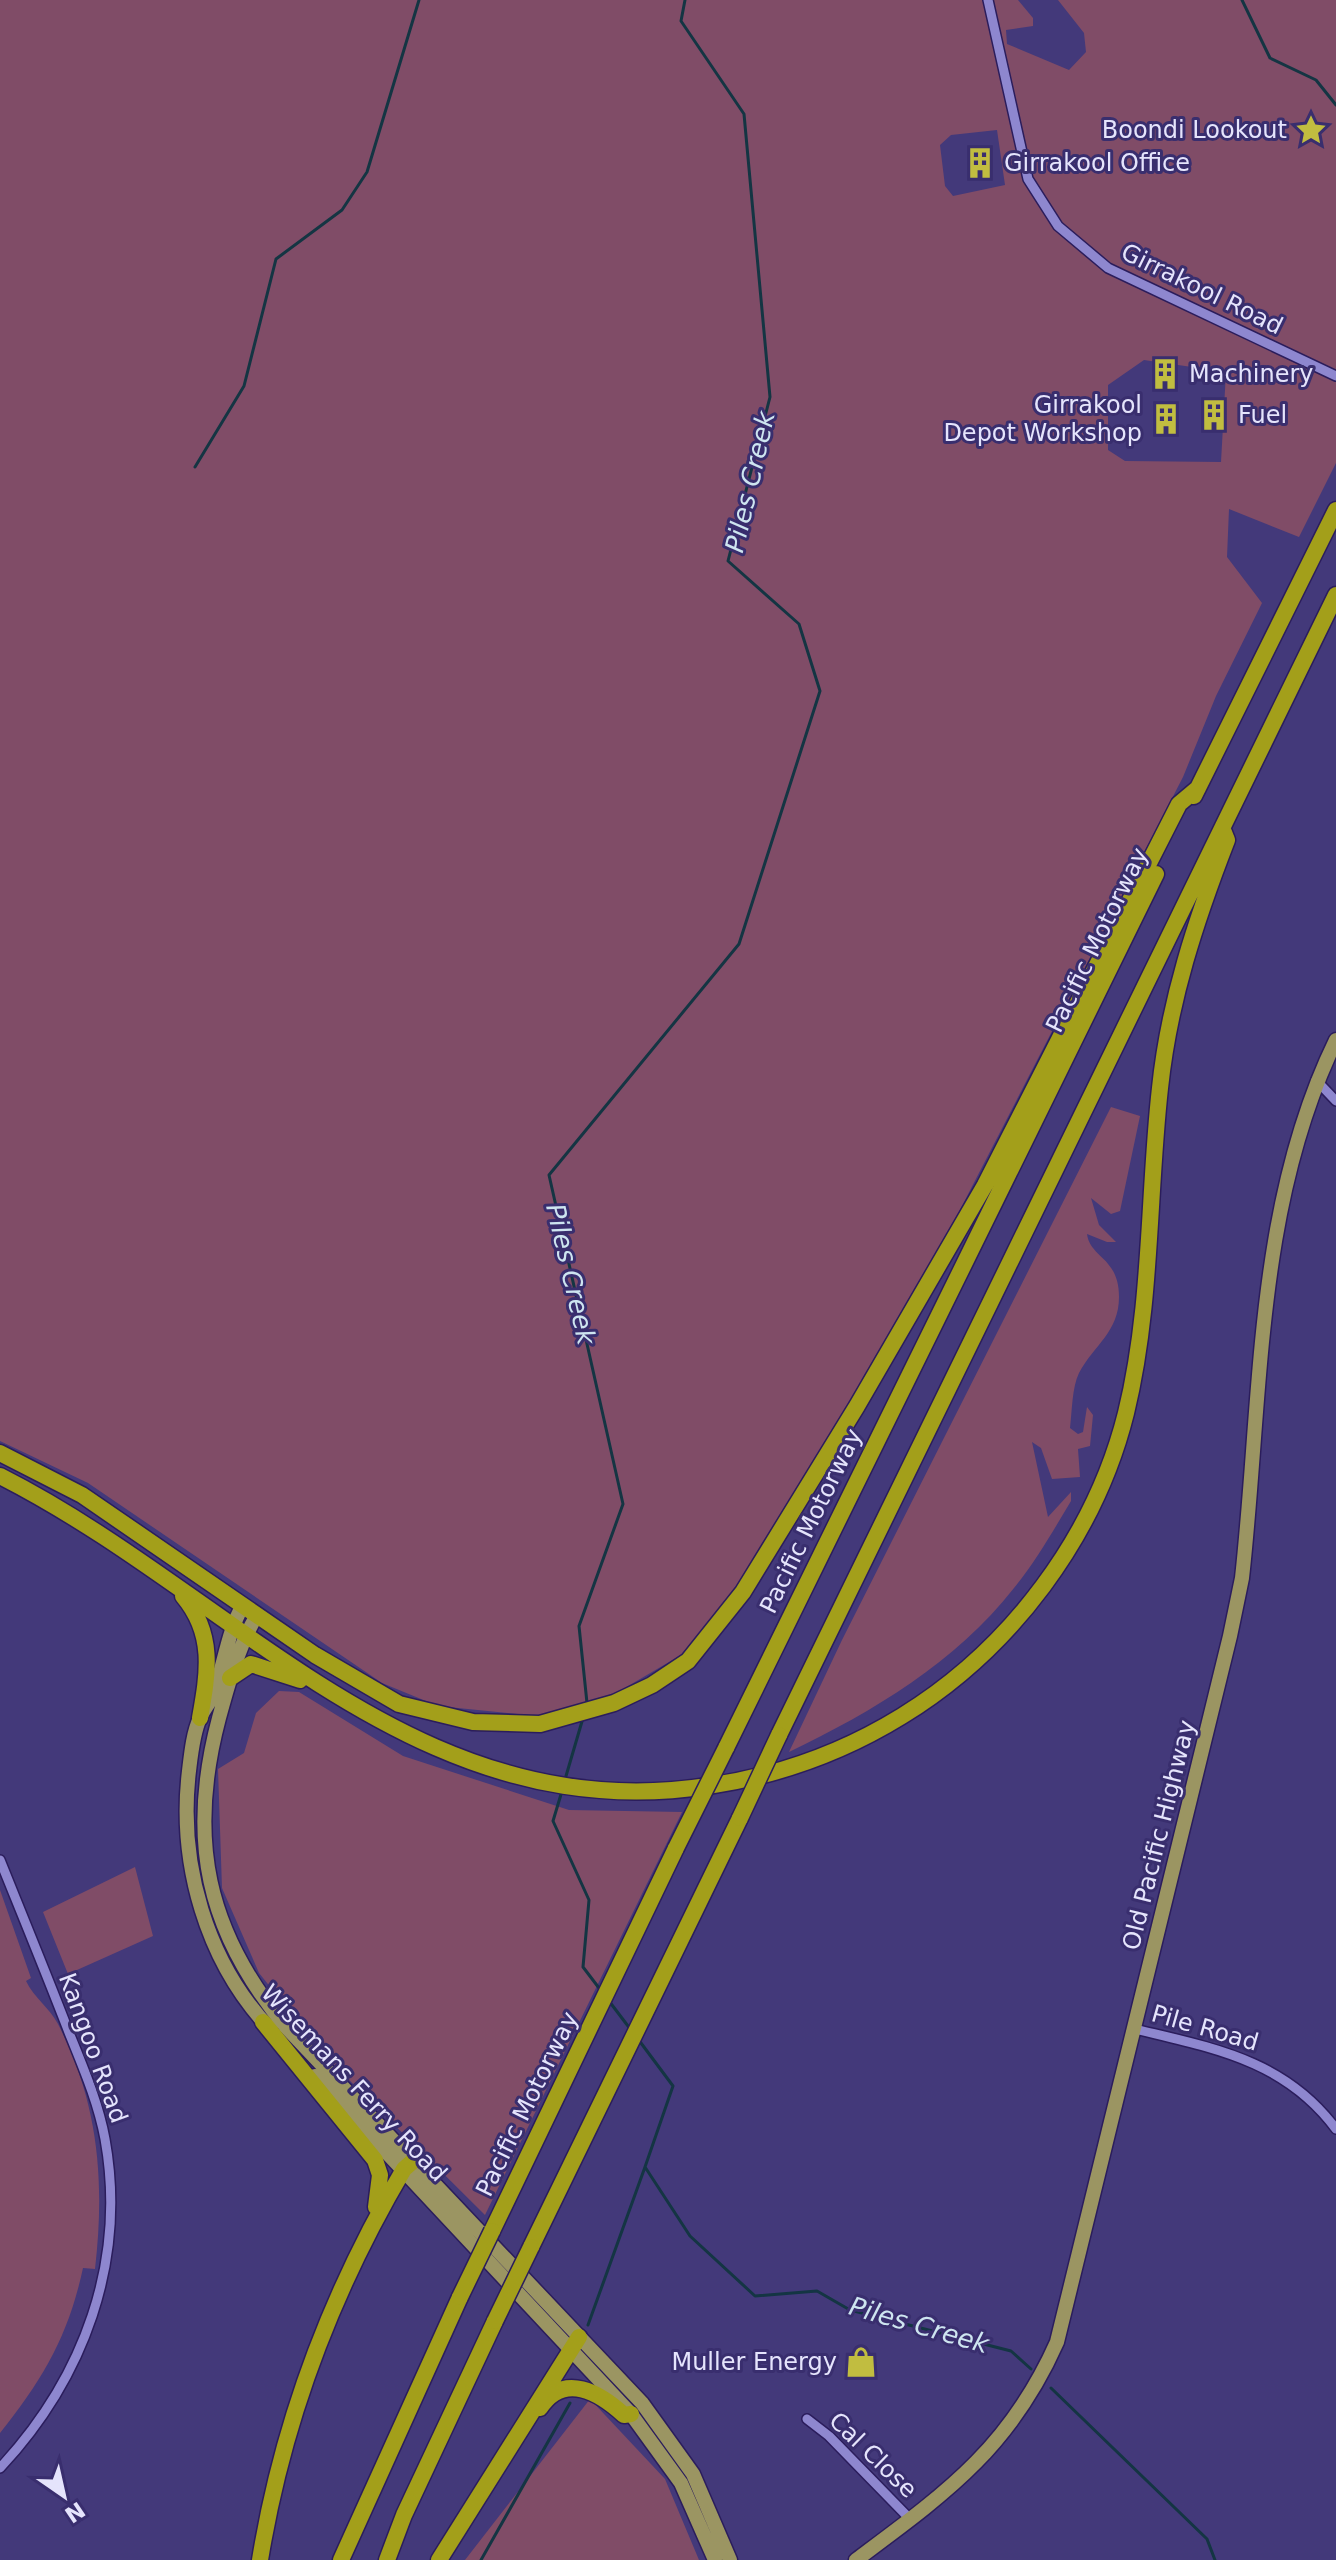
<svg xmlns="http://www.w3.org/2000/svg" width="1336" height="2560" font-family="'DejaVu Sans',sans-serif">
  <rect width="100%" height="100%" fill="#43397a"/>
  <path fill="#804c67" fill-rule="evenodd" d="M0,0H1018L1033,18V26L1006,30L1007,44L1069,70L1086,52L1084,33L1058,0H1336V463L1299,537L1229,509L1227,557L1262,603L1216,696L1183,777L931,1266L739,1586L681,1655L611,1696L537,1716L438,1706L382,1683L88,1483L0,1441ZM997,130L1005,185L953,196L945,186L940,145L951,135ZM1144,360L1226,372L1221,462L1125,461L1108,450V385Z
    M1111,1107L1140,1116L1120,1211L1111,1214L1091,1198L1099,1225L1116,1242H1107L1087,1234C1090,1258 1119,1257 1119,1297C1119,1332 1094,1345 1079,1373C1072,1387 1072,1412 1070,1428L1078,1434L1083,1432L1087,1407L1093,1415L1090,1446L1078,1449L1080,1477L1052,1479L1041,1448L1032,1442L1048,1517L1071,1492V1501C1053,1531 1036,1561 1014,1588C955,1663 874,1711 789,1752L842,1640Z
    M279,1691L299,1692L403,1756L569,1810L682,1812L485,2215L329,2060L259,1973L222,1888L218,1769L244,1753L256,1713Z
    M135,1867L153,1936L68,1974L43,1912Z
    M0,1890L31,1978L26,1981C34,1998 49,2007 58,2024C99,2104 105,2182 95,2269L83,2268C68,2337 43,2379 0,2433Z
    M590,2399L665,2479L699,2560H465Z"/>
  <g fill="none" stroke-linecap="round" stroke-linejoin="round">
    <path stroke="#143543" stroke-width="3" d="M1242,0L1270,58L1316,80L1336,105
      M195,467L244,386L276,259L342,210L367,172L419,0
      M587,1703L579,1626L623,1504L549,1175L739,944L820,691L799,624L728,561L770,397L744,114L681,21L685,0
      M566,1776L583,1718
      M562,1791L553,1821L589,1900L583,1967L602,1992
      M609,2001L631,2030
      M638,2039L673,2086L645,2167L690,2236L755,2296L817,2291L850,2310L1011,2351L1031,2369
      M588,2325L645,2167
      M1051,2388L1207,2539L1215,2560
      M481,2560L570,2403"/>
    <defs>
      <path id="street" d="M988,0L1028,179L1058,226L1108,268L1336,376
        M1316,1080L1336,1101
        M0,1860C23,1917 46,1973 68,2030C82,2065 98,2101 105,2139C127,2261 84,2378 0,2468
        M1135,2029C1213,2048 1285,2060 1336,2129
        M807,2419L829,2436L910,2519"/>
      <path id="primary" d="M243,1605C226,1635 225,1666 212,1697C209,1704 203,1710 200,1718C193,1733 191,1754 189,1771C178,1863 206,1962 271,2030
        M257,1615C238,1647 229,1682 219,1718C187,1838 206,1931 286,2027L642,2403L693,2474L730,2560
        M315,2076L631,2414L681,2483L715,2560
        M856,2560C946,2493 1010,2448 1057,2342L1230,1636L1242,1578C1262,1398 1255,1206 1336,1040"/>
      <path id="highway" d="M1194,796L1336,510
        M0,1453L82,1495L315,1655L399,1704L473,1722L540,1724L614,1703L652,1685L688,1661L743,1592L857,1406L985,1185L1179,804L1198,788
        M0,1476C237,1596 414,1830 708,1786C777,1776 842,1753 902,1716C1011,1649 1095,1537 1126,1413C1152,1307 1148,1195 1160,1088C1169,1001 1196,920 1227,840L1223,830
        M183,1596C215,1634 208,1673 200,1718
        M230,1678L251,1664L300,1680
        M779,1735L1336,595
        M726,1748L1156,874
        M263,2022L375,2160L380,2175L376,2207
        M492,2231L676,1848
        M531,2247L740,1818
        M540,2408C564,2371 600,2393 624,2415L631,2414
        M260,2560C283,2419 332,2291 404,2169L412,2162
        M341,2560L460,2297
        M387,2560L404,2515L495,2321
        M439,2560L579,2337"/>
    </defs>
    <use href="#street" stroke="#2b1d5c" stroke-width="12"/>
    <use href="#primary" stroke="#2b1d5c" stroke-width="17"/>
    <use href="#highway" stroke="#2b1d5c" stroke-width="19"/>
    <use href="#street" stroke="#8e87cf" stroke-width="9"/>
    <use href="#primary" stroke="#9b9562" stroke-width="14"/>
    <use href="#highway" stroke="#a39f1a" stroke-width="16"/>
    <defs>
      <path id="highway-bridge" d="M740,1818L779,1735
        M676,1848L726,1748
        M460,2297L492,2231
        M495,2321L531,2247"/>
    </defs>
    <use href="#highway-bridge" stroke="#2b1d5c" stroke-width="19" stroke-linecap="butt"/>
    <use href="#highway-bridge" stroke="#a39f1a" stroke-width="16"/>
  </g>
  <defs>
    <symbol id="sight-bare" viewBox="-9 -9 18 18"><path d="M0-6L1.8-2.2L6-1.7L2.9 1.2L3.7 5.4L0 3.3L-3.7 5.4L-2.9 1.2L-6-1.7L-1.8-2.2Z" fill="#c1bd40" stroke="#392e6e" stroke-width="2.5" paint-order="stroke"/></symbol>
    <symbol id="building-bare" viewBox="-9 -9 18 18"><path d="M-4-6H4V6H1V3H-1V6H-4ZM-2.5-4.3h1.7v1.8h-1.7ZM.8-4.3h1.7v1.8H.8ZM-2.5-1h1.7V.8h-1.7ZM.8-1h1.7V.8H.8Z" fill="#c1bd40" stroke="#392e6e" stroke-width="2.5" paint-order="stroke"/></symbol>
    <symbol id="shop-bare" viewBox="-9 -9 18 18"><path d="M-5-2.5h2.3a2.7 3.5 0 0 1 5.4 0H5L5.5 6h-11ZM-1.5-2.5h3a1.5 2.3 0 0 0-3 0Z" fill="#c1bd40" stroke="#392e6e" stroke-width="2.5" paint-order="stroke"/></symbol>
  </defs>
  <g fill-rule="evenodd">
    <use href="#sight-bare" x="1289" y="108" width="44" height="44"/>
    <use href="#building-bare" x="958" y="141" width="44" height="44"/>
    <use href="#building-bare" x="1143" y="352" width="44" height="44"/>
    <use href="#building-bare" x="1192" y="393" width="44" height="44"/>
    <use href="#building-bare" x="1144" y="397" width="44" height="44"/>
    <use href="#shop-bare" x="839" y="2340" width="44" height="44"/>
  </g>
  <g text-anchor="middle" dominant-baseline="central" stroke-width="6" stroke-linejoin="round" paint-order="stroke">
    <g font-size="24" fill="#e5e4fc" stroke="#392e6e" text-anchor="end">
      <text x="1287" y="130">Boondi Lookout</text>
      <text x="1004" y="163" text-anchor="start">Girrakool Office</text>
      <text x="1189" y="374" text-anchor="start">Machinery</text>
      <text x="1142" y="405">Girrakool<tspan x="1142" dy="28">Depot Workshop</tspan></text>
      <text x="1238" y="415" text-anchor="start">Fuel</text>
      <text x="837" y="2362">Muller Energy</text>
    </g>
    <g font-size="24" fill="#e5e4fc" stroke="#392e6e">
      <text transform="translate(1202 289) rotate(26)">Girrakool Road</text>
      <text transform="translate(1097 940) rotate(-64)">Pacific Motorway</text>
      <text transform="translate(811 1521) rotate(-64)">Pacific Motorway</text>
      <text transform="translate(1159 1835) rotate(-76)">Old Pacific Highway</text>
      <text transform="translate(1205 2028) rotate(16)">Pile Road</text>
      <text transform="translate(93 2048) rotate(70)">Kangoo Road</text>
      <text transform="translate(354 2083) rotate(47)">Wisemans Ferry Road</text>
      <text transform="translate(527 2104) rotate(-64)">Pacific Motorway</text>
      <text transform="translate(873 2455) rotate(44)">Cal Close</text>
    </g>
    <g font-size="26" font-style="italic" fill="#cee5f0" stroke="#392e6e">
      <text transform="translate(750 482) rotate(-77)">Piles Creek</text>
      <text transform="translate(571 1274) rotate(77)">Piles Creek</text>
      <text transform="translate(919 2325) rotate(16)">Piles Creek</text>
    </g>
  </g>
  <g transform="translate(64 2496) rotate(146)" stroke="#392e6e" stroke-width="6" paint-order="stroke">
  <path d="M0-6L14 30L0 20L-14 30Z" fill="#e5e4fc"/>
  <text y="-12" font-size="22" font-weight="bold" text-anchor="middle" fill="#e5e4fc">N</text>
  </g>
</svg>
